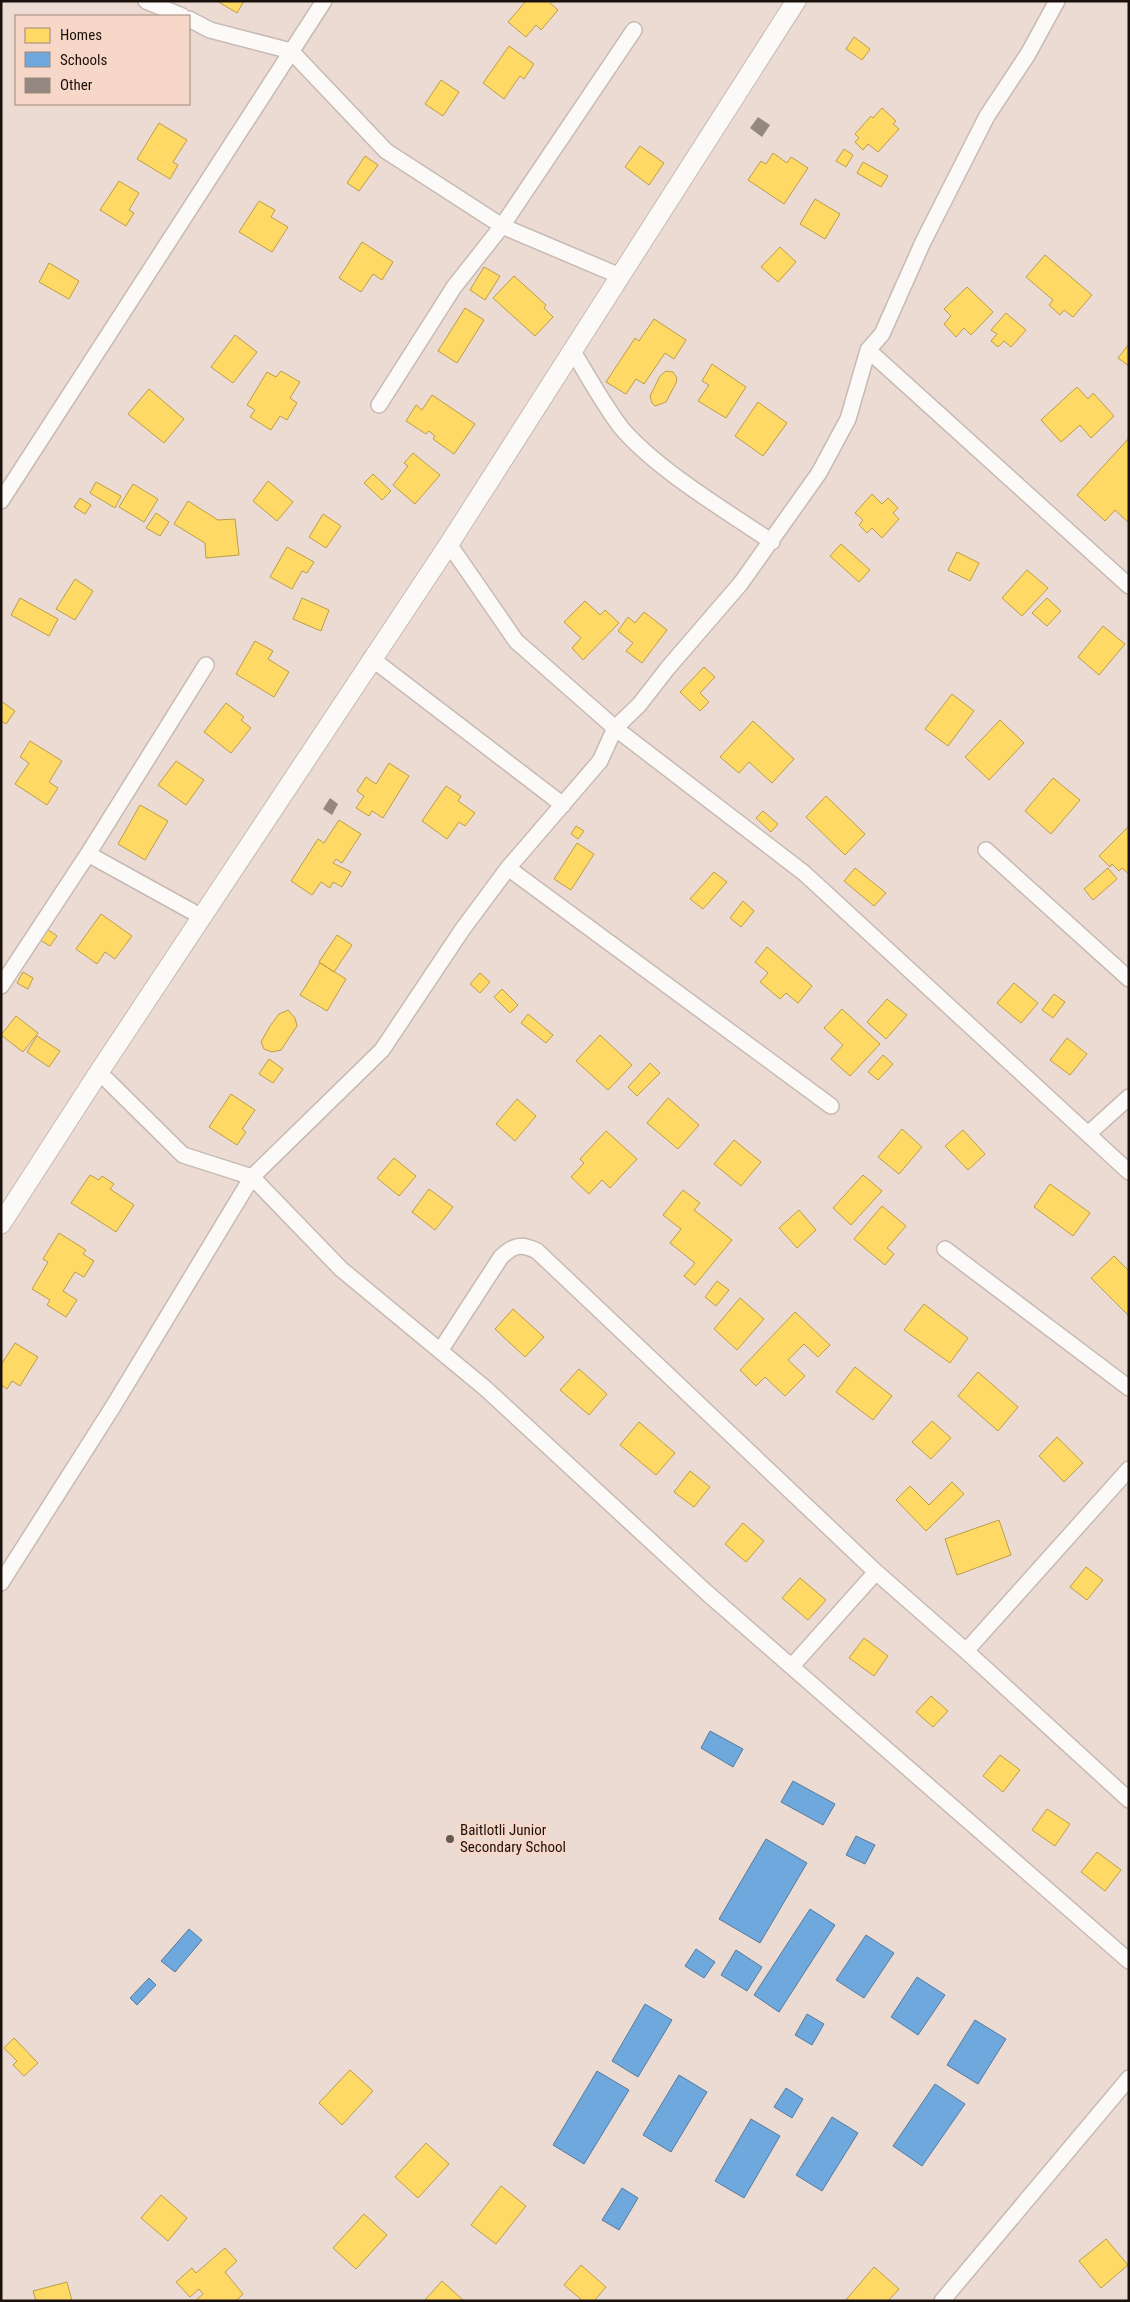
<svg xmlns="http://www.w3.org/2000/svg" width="1130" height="2302" font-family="'Roboto Condensed',sans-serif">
  <rect width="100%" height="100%" fill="#ecdbd2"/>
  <path fill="#ffd966" stroke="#bb9d4b" d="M217,1H244L237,13Z
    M526,1H552L550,3L558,10L541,30L536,25L526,37L508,22Z
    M854,37L870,49L862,60L846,49Z
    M509,46L534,64L524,79L520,76L504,99L483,83Z
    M441,80L459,92L443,116L425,104Z
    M882,108L896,121L893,124L899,129L878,152L868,144L863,150L855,142L859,138L855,134L871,116L873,118Z
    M159,123L187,140L173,162L178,165L170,179L137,159Z
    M640,146L664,163L649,185L625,167Z
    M844,149L853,155L846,167L836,161Z
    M773,153L787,163L791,157L808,168L784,204L748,180L761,161L766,164Z
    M365,156L378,165L359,191L347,183Z
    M863,162L888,176L881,187L857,173Z
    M119,181L139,193L129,210L134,213L126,226L100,210Z
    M815,199L840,214L825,239L800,224Z
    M259,201L275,210L271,217L288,227L272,252L239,232Z
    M362,242L393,262L382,280L373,274L361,292L339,278Z
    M780,247L796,262L778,282L761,267Z
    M1045,255L1092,295L1073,317L1064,310L1060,315L1049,305L1053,300L1026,277Z
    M49,263L79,281L69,299L39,282Z
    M484,267L500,276L485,300L470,290Z
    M514,276L546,305L544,308L553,317L535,336L493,298Z
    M967,287L993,312L971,335L964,328L956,337L944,324L951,316L944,309Z
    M465,308L484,320L457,363L438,351Z
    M1006,313L1026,330L1011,347L1004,341L998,347L991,341L997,334L991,330Z
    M654,319L686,340L674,359L665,353L644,384L636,379L626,394L606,382L635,338L639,341Z
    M235,335L257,352L233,383L211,367Z
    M1129,344V366L1118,358Z
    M712,364L746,387L726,418L698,401L709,385L702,381Z
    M281,371L300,382L290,398L297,403L287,420L280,416L271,430L250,417L255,410L247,405L267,372L276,377Z
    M666,371L673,372L677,378L676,383L666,402L655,406L652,403L650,396L660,376Z
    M1077,387L1088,399L1093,393L1114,416L1091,438L1080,425L1061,442L1041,420Z
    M149,389L184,419L164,443L128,414Z
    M432,395L475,424L454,454L433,439L435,436L429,431L426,434L406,421L416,405L422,410Z
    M758,402L787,423L763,456L735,436Z
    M1129,438V523L1115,510L1105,521L1077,495Z
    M413,453L440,475L415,504L393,485L408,466L404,463Z
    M373,474L391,491L382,500L364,483Z
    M268,481L293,502L277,521L253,501Z
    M96,482L121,496L115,508L90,493Z
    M133,484L158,499L144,522L119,507Z
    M872,494L882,504L888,498L898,508L893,513L899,519L882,538L872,528L867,533L859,525L863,520L855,513Z
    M80,498L91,505L85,514L74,507Z
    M188,501L218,520L235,519L239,555L206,558L205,543L174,524Z
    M156,513L169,522L160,536L146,528Z
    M323,514L341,526L326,548L309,537Z
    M841,544L870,570L859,582L830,556Z
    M287,547L314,562L307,573L302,571L292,589L270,577Z
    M957,552L979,563L970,581L948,570Z
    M1027,570L1048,588L1022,616L1002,598Z
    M75,579L93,591L75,620L56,609Z
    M20,598L58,619L49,636L11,615Z
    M302,598L329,610L321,631L293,619Z
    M1047,598L1061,611L1047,626L1032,613Z
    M585,601L600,615L605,610L619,623L583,660L572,648L581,638L564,622Z
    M644,612L667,630L642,663L626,651L633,643L618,631L628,617L635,623Z
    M1103,626L1125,644L1099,675L1078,657Z
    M255,641L273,651L268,659L289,672L274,697L236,674Z
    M704,667L715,677L700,693L709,702L700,711L680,692Z
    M952,694L974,711L948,746L925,729Z
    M1,701L15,711L6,724L1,721Z
    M226,703L244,717L241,720L251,728L231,753L204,732Z
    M1000,720L1024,743L989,780L965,757Z
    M753,721L794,759L772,783L749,762L739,773L720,757Z
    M30,741L62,761L49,782L58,788L47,805L15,784L29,763L20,757Z
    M176,761L204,780L186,805L158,785Z
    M389,763L409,776L383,818L372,811L369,816L356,808L364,796L357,791L366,777L376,784Z
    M1053,778L1080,800L1051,834L1025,811Z
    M446,786L461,796L458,801L475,813L465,826L459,822L447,839L422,821Z
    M826,796L865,834L845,855L806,817Z
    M140,805L168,821L145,860L118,844Z
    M763,811L778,824L771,832L756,818Z
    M339,820L361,834L342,863L336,859L333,863L351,872L342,887L333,882L330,888L321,882L312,895L291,881L318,839L324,843Z
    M576,826L584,831L578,839L571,834Z
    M1129,826V874L1122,868L1119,871L1112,864L1110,867L1099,856Z
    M577,843L594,854L571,890L554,879Z
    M855,868L886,893L874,906L844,881Z
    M1108,868L1117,879L1093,900L1084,889Z
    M714,872L727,882L703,909L690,899Z
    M743,901L754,911L741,927L730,918Z
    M101,914L132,936L115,959L105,952L97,964L76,949Z
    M47,929L57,936L50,946L40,940Z
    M337,935L352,945L334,972L319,962Z
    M767,947L812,986L798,1003L786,993L780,999L760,982L768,973L755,962Z
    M320,963L346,979L327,1011L300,995Z
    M23,972L33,978L28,989L17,983Z
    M480,973L490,982L480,993L470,984Z
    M1014,983L1038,1003L1021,1023L997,1003Z
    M502,989L518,1005L510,1013L494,997Z
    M1054,994L1065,1002L1053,1018L1042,1010Z
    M887,999L907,1015L886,1039L867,1022Z
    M842,1009L880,1044L850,1076L831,1059L843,1045L824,1028Z
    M288,1010L295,1018L297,1026L281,1050L272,1052L264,1049L261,1042L270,1026L279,1014Z
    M528,1014L553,1035L546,1043L521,1023Z
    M16,1016L38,1033L23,1052L1,1035Z
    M600,1035L632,1065L608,1090L576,1061Z
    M37,1036L60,1051L49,1067L27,1052Z
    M1067,1038L1087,1054L1070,1075L1050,1060Z
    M883,1055L893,1064L878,1080L868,1072Z
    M269,1059L283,1069L273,1083L259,1074Z
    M650,1063L660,1073L637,1096L628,1087Z
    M231,1094L255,1110L242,1129L246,1132L237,1145L209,1127Z
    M668,1098L699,1125L678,1149L647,1123Z
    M517,1099L536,1116L515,1141L496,1124Z
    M902,1129L922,1147L899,1174L878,1157Z
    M963,1130L985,1154L968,1170L945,1146Z
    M606,1131L637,1159L610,1188L602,1180L589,1194L571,1177L584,1163L580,1159Z
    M734,1140L761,1162L741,1186L714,1164Z
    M394,1158L416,1176L399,1196L377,1178Z
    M90,1175L99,1180L102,1176L114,1184L110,1189L134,1205L116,1232L71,1203Z
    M863,1175L882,1191L851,1225L833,1208Z
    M1050,1184L1090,1213L1073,1236L1034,1207Z
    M429,1189L453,1207L435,1230L412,1212Z
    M683,1190L700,1203L694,1210L732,1240L695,1285L684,1276L695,1263L670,1243L681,1229L663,1215Z
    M882,1206L906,1226L887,1248L894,1254L885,1265L854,1239Z
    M799,1210L816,1230L797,1248L779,1228Z
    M59,1233L86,1250L83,1254L94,1261L84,1277L75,1272L63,1291L77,1300L66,1317L47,1305L50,1300L32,1289L48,1262L43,1259Z
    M1114,1256L1129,1271V1316L1091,1278Z
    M717,1281L729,1290L716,1306L705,1297Z
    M740,1298L764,1319L737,1350L714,1329Z
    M924,1304L968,1338L950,1363L904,1330Z
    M513,1309L544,1337L525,1357L495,1329Z
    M795,1312L830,1345L818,1357L804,1344L788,1360L805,1376L785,1396L765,1377L756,1386L740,1370Z
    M15,1343L38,1357L20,1386L12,1381L7,1389L1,1385V1365Z
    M855,1367L892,1396L873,1420L836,1392Z
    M579,1369L607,1394L589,1415L560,1390Z
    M978,1372L1018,1407L998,1431L958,1396Z
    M932,1421L951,1438L931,1459L912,1442Z
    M639,1422L675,1453L656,1475L620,1445Z
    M1057,1437L1083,1463L1064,1482L1039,1456Z
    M690,1471L710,1487L694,1507L674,1492Z
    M952,1482L964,1494L926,1531L896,1500L910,1486L929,1505Z
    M999,1520L1011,1555L957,1575L945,1539Z
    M743,1523L764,1541L746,1562L725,1544Z
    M1086,1567L1103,1580L1087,1600L1070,1587Z
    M800,1578L826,1600L808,1620L782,1598Z
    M864,1638L888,1656L874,1676L849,1658Z
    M931,1696L948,1711L933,1727L916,1712Z
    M1000,1755L1020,1770L1003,1792L983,1776Z
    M1047,1809L1070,1824L1055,1846L1032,1830Z
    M1097,1852L1121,1870L1105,1891L1081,1872Z
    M14,2038L38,2063L24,2076L13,2065L17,2061L4,2048Z
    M350,2070L373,2091L342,2125L319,2103Z
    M426,2143L449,2164L418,2198L395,2177Z
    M501,2186L526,2206L496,2244L471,2225Z
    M161,2195L187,2218L168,2241L141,2218Z
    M364,2214L387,2235L356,2269L333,2248Z
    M1106,2239L1128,2265L1101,2288L1079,2261Z
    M225,2248L237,2261L225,2272L243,2294L236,2301H195L203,2294L199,2289L190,2297L176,2282L192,2268L196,2273Z
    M581,2265L606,2287L594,2301H583L564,2285Z
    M874,2267L899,2289L888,2301H845Z
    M442,2281L464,2301H424Z
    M67,2282L72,2301H36L33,2291Z"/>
  <path fill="#6fa8dc" stroke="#567b9e" d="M710,1731L743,1749L733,1767L701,1748Z
    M793,1781L835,1804L823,1825L781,1802Z
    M856,1836L875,1845L865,1864L846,1855Z
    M766,1839L807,1863L760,1943L719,1919Z
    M810,1909L835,1925L779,2012L754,1995Z
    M189,1929L202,1940L175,1972L161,1961Z
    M866,1935L894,1953L864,1998L836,1980Z
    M696,1949L715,1962L704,1978L685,1966Z
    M736,1950L762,1967L747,1991L721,1975Z
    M917,1977L945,1995L918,2035L891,2017Z
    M149,1978L156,1985L137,2005L130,1998Z
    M645,2004L672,2020L638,2077L612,2061Z
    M807,2014L824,2024L812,2045L795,2035Z
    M975,2020L1006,2039L978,2084L947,2065Z
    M597,2071L629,2090L584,2164L553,2145Z
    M679,2075L707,2092L671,2152L643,2135Z
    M935,2084L965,2104L922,2166L893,2146Z
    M786,2088L803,2099L792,2118L774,2107Z
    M832,2117L858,2133L822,2191L796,2175Z
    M751,2119L780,2136L744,2198L715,2181Z
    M622,2188L638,2198L619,2230L602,2220Z"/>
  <path fill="#958881" d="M758,117L770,125L762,137L750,128Z
    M330,798L338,804L332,815L323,809Z"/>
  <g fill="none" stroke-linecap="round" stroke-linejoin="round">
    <defs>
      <path id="minor" d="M146,1L182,16
        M189,19L210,30L291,51L386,151L502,226L620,276
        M572,350C587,374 607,411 624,431C662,473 725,510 772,542
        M868,350L1129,586
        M379,405L454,287L502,226L634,30
        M1,501L324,1
        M449,544L516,641L615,728L804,873L1129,1172
        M371,658L563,805
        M986,850L1129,979
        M88,854L202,917
        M508,868L831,1106
        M1,986L88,854L206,665
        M99,1072L183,1155L252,1177L341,1269L485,1388L706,1592L1129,1961
        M1088,1134L1129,1097
        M945,1249L1129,1388
        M440,1351L501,1257C514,1245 521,1243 537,1251L876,1572L792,1666
        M876,1572L966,1651L1129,1800
        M1,1583L114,1405L252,1177L382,1050L462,930L508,868L600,761L615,728L639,705L667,669L741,583L819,473L848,419L868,350L882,334L923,242L987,116L1028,54L1057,1
        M966,1651L1129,1469
        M942,2301L1129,2078"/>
      <path id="tertiary" d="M1,1224L99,1072L449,544L796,1"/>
    </defs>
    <use href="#minor" stroke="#c7bab3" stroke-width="18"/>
    <use href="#tertiary" stroke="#c7bab3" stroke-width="21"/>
    <use href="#minor" stroke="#fcfaf8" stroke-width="15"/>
    <use href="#tertiary" stroke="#fcfaf8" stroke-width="19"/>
  </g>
  <circle fill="#645851" stroke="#f7d7c8" stroke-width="2" cx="450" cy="1839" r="5"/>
  <g text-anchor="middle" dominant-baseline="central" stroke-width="5" stroke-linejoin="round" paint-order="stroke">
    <g font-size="15" fill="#1b110c" stroke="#f7d7c8" text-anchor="start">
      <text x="460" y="1830">Baitlotli Junior<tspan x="460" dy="17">Secondary School</tspan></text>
    </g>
  </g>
  <rect width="1130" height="2302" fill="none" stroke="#1b110c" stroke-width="5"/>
  <rect x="15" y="15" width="175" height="90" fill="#f7d7c8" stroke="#9f887d"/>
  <rect x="25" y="28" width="25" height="15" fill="#ffd966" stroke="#9f887d"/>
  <text x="60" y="40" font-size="15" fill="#1b110c">Homes</text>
  <rect x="25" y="52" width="25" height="15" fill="#6fa8dc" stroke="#9f887d"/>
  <text x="60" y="65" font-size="15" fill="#1b110c">Schools</text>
  <rect x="25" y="78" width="25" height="15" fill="#958881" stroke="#9f887d"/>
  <text x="60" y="90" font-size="15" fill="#1b110c">Other</text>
</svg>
